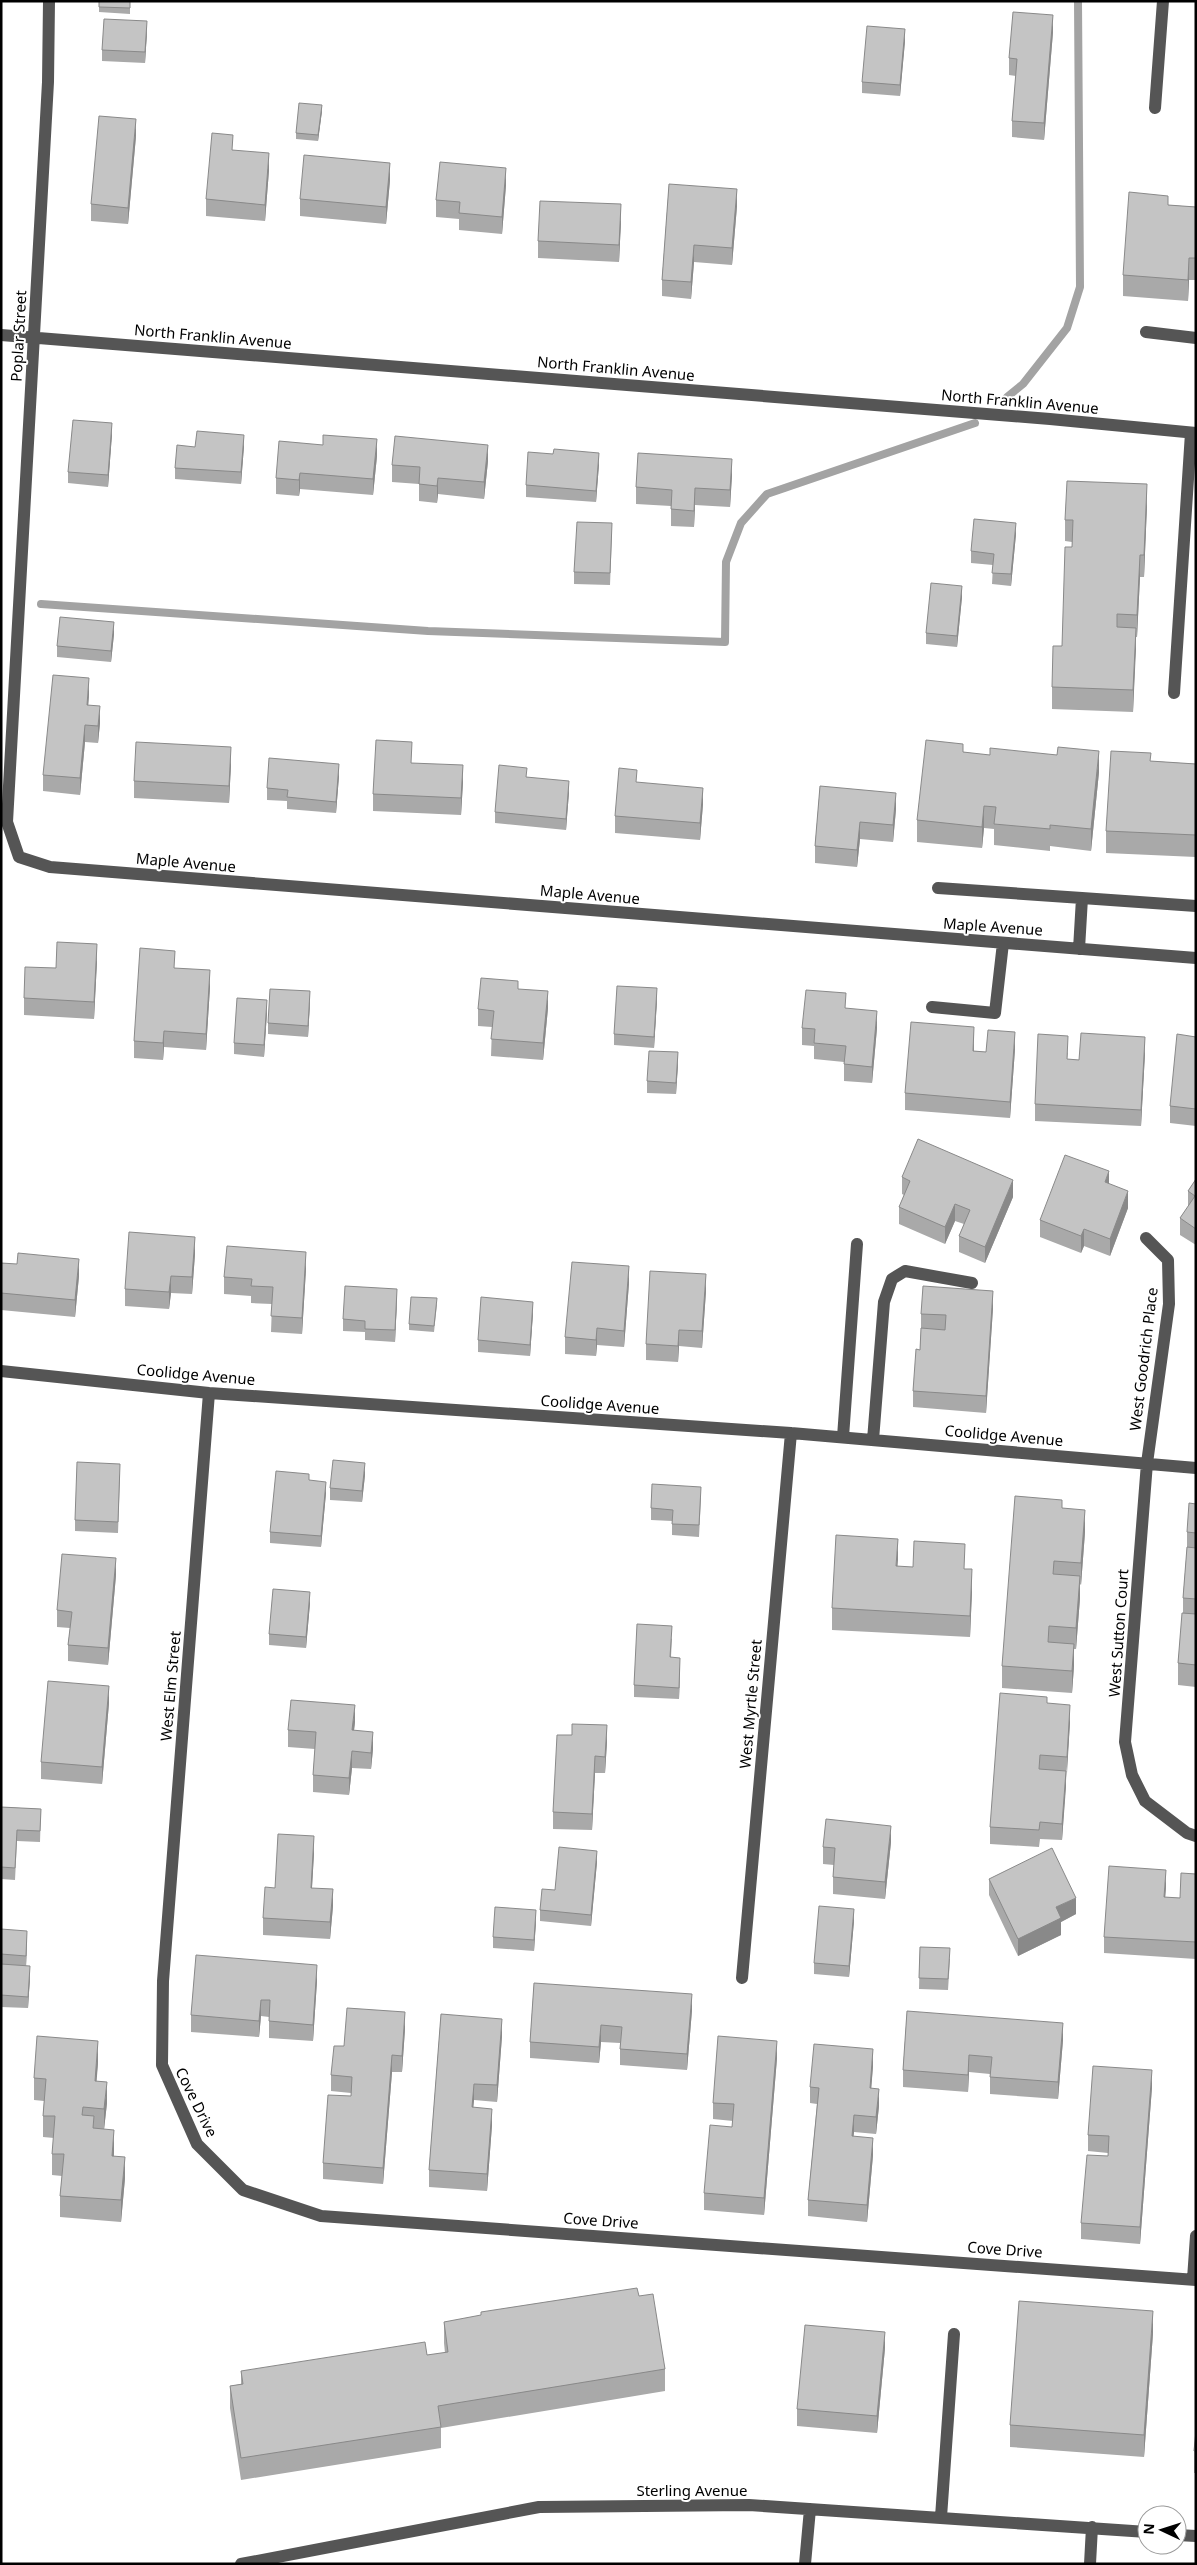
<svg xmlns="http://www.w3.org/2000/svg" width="1197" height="2565" font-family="'Noto Sans',sans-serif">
  <rect width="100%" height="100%" fill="#fff"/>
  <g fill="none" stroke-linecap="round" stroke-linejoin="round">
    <path stroke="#a3a3a3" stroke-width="8" d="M1007,397L1023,384L1067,328L1080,287L1078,1
      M41,604L428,631L725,642L726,562L741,523L767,494L975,423"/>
    <path stroke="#555" stroke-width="12" d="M49,1L48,82L7,822L19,857L50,867L1196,958
      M1155,108L1163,1
      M1146,332L1196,338
      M1,335L1050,419L1196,433
      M1174,693L1191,433
      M938,888L1082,898L1079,949
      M1082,898L1196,906
      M932,1007L995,1013L1003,943
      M1146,1238L1168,1260L1169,1304L1147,1463L1125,1742L1132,1775L1145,1801L1187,1833L1196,1836
      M1,1371L209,1393L791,1433L1196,1468
      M209,1393L163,1981L162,2065L197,2144L243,2190L321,2216L1196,2280
      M843,1437L857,1244
      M873,1440L884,1302L892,1279L905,1271L972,1283
      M742,1978L791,1433
      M1193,2279L1196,2236
      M941,2517L954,2334
      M1177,2535L1196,2536
      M241,2564L539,2507L749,2505L1147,2532
      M805,2564L810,2509
      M1090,2564L1092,2527"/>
  </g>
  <path fill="#a9a9a9" d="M99,1H130V14L99,12Z
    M147,32L145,63L102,61V50Z
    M1053,32L1044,140L1012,137V121L1016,76L1009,75V58Z
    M905,41L900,96L862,93V82Z
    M322,111L318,141L296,139V133Z
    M136,136L128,224L91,221V204Z
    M233,150L269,170L265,221L206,216V199Z
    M390,180L386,224L300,216V199Z
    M669,184L737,206L732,265L694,262L691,299L662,296V280Z
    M506,185L502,234L459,230V219L436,217V200Z
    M1168,205L1196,207V280H1189L1188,301L1123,296V275Z
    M621,221L619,262L538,258V241Z
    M112,434L108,487L68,483V472Z
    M244,446L241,484L175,479V468L195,447Z
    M377,456L373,495L300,489L299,496L276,494V478Z
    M488,461L484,499L438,494L437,503L419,501V484L392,482V465Z
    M599,464L596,502L526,497V485Z
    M732,475L730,507L695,505L694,527L671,526V506L636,504V487Z
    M1147,505L1144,577H1140L1137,637H1136L1133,712L1052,709V687L1062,646L1072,547V542L1065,541V520Z
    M612,534L610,585L574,584V572Z
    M1016,534L1011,586L992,584L993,565L971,563V551Z
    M962,597L957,647L926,644V633Z
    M114,634L111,662L57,657V646Z
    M89,695L88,705L100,723L98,743L85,742L80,795L43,791V775Z
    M963,752L1099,772L1091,851L1050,846V851L994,845V829L984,828L982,848L917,842V820Z
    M1151,761L1196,764V857L1106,853V831Z
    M412,763L463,782L461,815L373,811V794Z
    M231,764L229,803L134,798V781Z
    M339,776L336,813L287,809V801L267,800V788Z
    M527,777L569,792L566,830L495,823V812Z
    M820,786L896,809L893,842L860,839L857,867L815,863V846Z
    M703,804L700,840L615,833V816Z
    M97,961L94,1019L24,1015V998L56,968Z
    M175,968L210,987L206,1050L164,1047L163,1060L134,1058V1041Z
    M518,989L548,1008L543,1060L491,1056L492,1027L478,1026V1009Z
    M657,1000L654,1048L614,1045V1034Z
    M310,1002L308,1037L268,1034V1023Z
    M846,1008L877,1028L872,1083L844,1081V1062L814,1059V1046L802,1045V1028Z
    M267,1012L264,1057L234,1054V1043Z
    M1196,1037V1126L1170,1123V1106Z
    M974,1044V1051L986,1052L1015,1049L1010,1118L905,1110V1093Z
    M1068,1052L1067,1059L1079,1060L1145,1053L1141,1126L1035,1121V1104Z
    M678,1064L676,1094L647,1093V1081Z
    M902,1177L1013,1197L985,1263L959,1252V1236L964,1224L955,1221L945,1244L899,1224V1207L904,1195L902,1194Z
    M1196,1179V1245L1180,1235V1218L1188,1207V1191Z
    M1109,1184L1128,1208L1110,1256L1084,1246L1081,1253L1040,1237V1220Z
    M195,1254L192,1294L171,1293L169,1309L125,1306V1289Z
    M1,1263L79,1276L75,1317L1,1310Z
    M306,1269L302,1334L271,1332L272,1304L251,1303V1296L224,1294V1277Z
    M629,1283L624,1347L597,1345L596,1356L565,1354V1337Z
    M706,1291L702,1348L679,1346L678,1362L646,1360V1344Z
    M397,1300L395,1342L365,1340V1332L343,1331V1319Z
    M437,1304L434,1332L409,1330V1324Z
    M993,1308L986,1413L913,1407V1391L920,1350L921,1330V1314Z
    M533,1313L530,1356L478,1352V1340Z
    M120,1475L118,1533L75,1531V1520Z
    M365,1475L362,1502L330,1500V1488Z
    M309,1480L326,1493L321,1547L270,1543V1532Z
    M701,1498L699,1537L672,1535V1521L651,1520V1508Z
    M1196,1504V1687L1178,1685V1663L1183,1613V1598L1187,1547V1532Z
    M1062,1508L1085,1532L1081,1585L1080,1584V1598L1076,1649H1074V1666L1072,1693L1002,1688V1666Z
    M897,1566L972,1591L970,1637L832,1630V1608Z
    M116,1575L108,1665L68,1661V1645L70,1628L57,1627V1610Z
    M310,1603L306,1648L269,1645V1634Z
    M672,1638L671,1657L680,1669L679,1699L634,1697V1685Z
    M109,1703L102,1784L41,1779V1762Z
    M1047,1703L1070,1722L1062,1840L1040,1839L1039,1847L990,1844V1827Z
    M355,1722L354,1730L373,1749L371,1769L352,1768L349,1795L313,1792V1775L315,1749L288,1747V1730Z
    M572,1735L607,1742L605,1773H595L592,1830L553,1829V1812Z
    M1,1807L41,1809L40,1842L17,1841L15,1880L1,1879Z
    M891,1842L885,1899L833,1894V1877L834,1865L823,1864V1847Z
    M314,1853L312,1888L333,1906L330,1939L263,1935V1918L275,1888Z
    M597,1862L591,1926L540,1921V1910L555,1890Z
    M1196,1874V1959L1104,1953V1937L1166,1887L1165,1897L1180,1898Z
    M989,1879L1076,1914L1061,1922V1935L1018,1956L989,1895Z
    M536,1921L534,1951L493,1948V1937Z
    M854,1921L849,1977L814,1974V1963Z
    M1,1929L27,1942L26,1966L30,1977L28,2008L1,2007Z
    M920,1947L950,1959L948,1990L919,1989Z
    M317,1981L313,2041L269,2038V2017L261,2016L259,2037L191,2032V2015Z
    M534,1983L692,2010L687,2070L620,2065V2043L601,2042L599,2063L530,2058V2042Z
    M907,2011L1063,2040L1058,2099L990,2094V2074L969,2072L968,2092L903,2087V2070Z
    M441,2014L502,2036L497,2102L474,2100L473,2107L492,2125L487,2191L429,2187V2170Z
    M405,2029L402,2072H392L383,2184L323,2179V2163L351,2096V2093L331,2091V2075L344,2046Z
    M777,2058L764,2215L704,2210V2193L732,2127L733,2121L713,2119V2103Z
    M98,2063L96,2081L107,2103L104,2129L114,2152V2156L125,2178L121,2222L60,2217V2196L62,2176L52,2175V2154L54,2138L43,2137V2116L44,2101L34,2100V2078Z
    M873,2066L871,2088L879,2106L876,2134L854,2132L853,2137L873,2155L867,2222L808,2216V2200L817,2104L810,2103V2087Z
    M1152,2087L1140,2244L1081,2239V2223L1108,2156V2153L1088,2151V2135Z
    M639,2296L665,2369V2391L441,2428V2448L241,2480L230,2408V2386L241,2384V2371L427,2355L445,2353L444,2343V2322Z
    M1153,2333L1144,2457L1010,2447V2425Z
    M885,2348L877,2433L797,2426V2409Z
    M1196,2431V2473H1194V2451Z"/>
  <path fill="#898989" d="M1053,15V32L1044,140V123Z
    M147,21V32L145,63V52Z
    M905,29V41L900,96V85Z
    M322,105V111L318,141V135Z
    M136,119V136L128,224V208Z
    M269,153V170L265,221V205Z
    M390,163V180L386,224V207Z
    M506,168V185L502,234V217Z
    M737,189V206L732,265V248Z
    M621,204V221L619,262V245Z
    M694,245V262L691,299V282Z
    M1189,258V280L1188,301V280Z
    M112,423V434L108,487V475Z
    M244,435V446L241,484V472Z
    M377,439V456L373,495V479Z
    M488,445V461L484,499V482Z
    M599,453V464L596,502V491Z
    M732,459V475L730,507V490Z
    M300,473V489L299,496V480Z
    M438,478V494L437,503V486Z
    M1147,484V505L1144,577V555Z
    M695,488V505L694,527V511Z
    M1016,523V534L1011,586V574Z
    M1140,555V577L1137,637V615Z
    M962,586V597L957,647V636Z
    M114,622V634L111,662V651Z
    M1136,628V649L1133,712V690Z
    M89,678V695L87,722V705Z
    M100,706V723L98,743V726Z
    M85,725V742L80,795V778Z
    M231,747V764L229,803V786Z
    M1099,751V772L1091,851V829Z
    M339,764V776L336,813V802Z
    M463,765V782L461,815V798Z
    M569,781V792L566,830V819Z
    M703,788V804L700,840V823Z
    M896,793V809L893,842V825Z
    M984,806V828L982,848V827Z
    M860,822V839L857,867V850Z
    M97,944V961L94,1019V1002Z
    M210,970V987L206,1050V1034Z
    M657,988V1000L654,1048V1037Z
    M310,991V1002L308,1037V1026Z
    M548,991V1008L543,1060V1043Z
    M267,1000V1012L264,1057V1045Z
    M877,1011V1028L872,1083V1067Z
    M974,1027V1044L973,1067V1051Z
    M164,1031V1047L163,1060V1043Z
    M1015,1032V1049L1010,1118V1102Z
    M1145,1037V1053L1141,1126V1110Z
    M678,1052V1064L676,1094V1083Z
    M1109,1171V1188L1105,1182Z
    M1013,1180V1197L985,1263V1247Z
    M1128,1191V1208L1110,1256V1239Z
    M955,1204V1221L945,1244V1227Z
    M1084,1229V1246L1081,1253V1236Z
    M195,1237V1254L192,1294V1277Z
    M306,1252V1269L302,1334V1318Z
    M79,1259V1276L75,1317V1300Z
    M629,1266V1283L624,1347V1331Z
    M706,1274V1291L702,1348V1331Z
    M171,1276V1293L169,1309V1292Z
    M397,1289V1300L395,1342V1330Z
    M993,1291V1308L986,1413V1396Z
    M533,1302V1313L530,1356V1345Z
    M597,1328V1345L596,1356V1340Z
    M679,1330V1346L678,1362V1346Z
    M365,1463V1475L362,1502V1491Z
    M326,1482V1493L321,1547V1536Z
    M1085,1510V1532L1081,1585V1563Z
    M898,1539V1560L896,1588V1566Z
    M116,1558V1575L108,1665V1648Z
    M972,1569V1591L970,1637V1616Z
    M1080,1576V1598L1076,1649V1628Z
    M310,1592V1603L306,1648V1637Z
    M1074,1644V1666L1072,1693V1671Z
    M680,1658V1669L679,1699V1688Z
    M109,1686V1703L102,1784V1767Z
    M355,1705V1722L352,1747V1730Z
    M1070,1705V1722L1067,1773V1757Z
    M607,1725V1742L605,1773V1757Z
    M373,1732V1749L371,1769V1753Z
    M352,1751V1768L349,1795V1778Z
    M595,1756V1773L592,1830V1814Z
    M1066,1771V1787L1062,1840V1824Z
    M891,1826V1842L885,1899V1882Z
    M314,1836V1853L311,1904V1888Z
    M597,1851V1862L591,1926V1915Z
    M1166,1870V1887L1164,1913V1897Z
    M333,1889V1906L330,1939V1922Z
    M1076,1898V1914L1061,1922V1935L1018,1956V1939L1056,1907Z
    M854,1909V1921L849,1977V1966Z
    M536,1910V1921L534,1951V1940Z
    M27,1931V1942L26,1967V1956Z
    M317,1965V1981L313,2041V2025Z
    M30,1966V1977L28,2008V1997Z
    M692,1994V2010L687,2070V2054Z
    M261,2000V2016L259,2037V2021Z
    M405,2012V2029L402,2072V2056Z
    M502,2019V2036L497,2102V2085Z
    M1063,2023V2040L1058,2099V2082Z
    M601,2025V2042L599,2063V2047Z
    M98,2041V2063L95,2102V2081Z
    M777,2041V2058L764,2215V2198Z
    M873,2049V2066L870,2105V2088Z
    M392,2055V2072L383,2184V2168Z
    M969,2055V2072L968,2092V2075Z
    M1152,2070V2087L1140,2244V2227Z
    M107,2082V2103L104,2130V2109Z
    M474,2084V2100L472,2124V2107Z
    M879,2089V2106L876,2134V2117Z
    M492,2109V2125L487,2191V2174Z
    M854,2115V2132L852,2153V2136Z
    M114,2130V2152L112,2178V2156Z
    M873,2138V2155L867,2222V2205Z
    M125,2157V2178L121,2222V2200Z
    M1153,2311V2333L1144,2457V2435Z
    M885,2332V2348L877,2433V2416Z"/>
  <path fill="#c4c4c4" stroke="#898989" d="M99,1H130V8L99,7Z
    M1013,12L1053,15L1044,123L1012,121L1017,59L1009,58Z
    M104,19L147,21L145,52L102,50Z
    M867,26L905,29L900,85L862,82Z
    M299,103L322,105L318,135L296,133Z
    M99,116L136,119L128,208L91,204Z
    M212,133L233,135L232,150L269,153L265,205L206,199Z
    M304,155L390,163L386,207L300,199Z
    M440,162L506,168L502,217L459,213L460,202L436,200Z
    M669,184L737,189L732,248L694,245L691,282L662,280Z
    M1129,192L1168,196V205L1196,207V258H1189L1188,280L1123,275Z
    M540,201L621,204L619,245L538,241Z
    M73,420L112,423L108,475L68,472Z
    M197,431L244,435L241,472L175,468L177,445L195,447Z
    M323,435L377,439L373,479L300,473L299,480L276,478L279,441L323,445Z
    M395,436L488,445L484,482L438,478L437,486L419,484L420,467L392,465Z
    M554,449L599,453L596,491L526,485L528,452L553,454Z
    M638,453L732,459L730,490L695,488L694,511L671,509L672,490L636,487Z
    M1067,481L1147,484L1144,555H1140L1137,615L1117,614V627L1136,628L1133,690L1052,687L1053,646H1062L1065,547H1072L1073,520H1065Z
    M974,519L1016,523L1011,574L992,573L994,554L971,551Z
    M577,522L612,523L610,573L574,572Z
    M931,583L962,586L957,636L926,633Z
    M60,617L114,622L111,651L57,646Z
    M53,675L89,678L87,705L100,706L98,726L85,725L80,778L43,775Z
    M376,740L412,742L411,763L463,765L461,798L373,794Z
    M926,740L963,744V752L990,755V748L1057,755L1058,747L1099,751L1091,829L1050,825V829L994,824L996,807L984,806L982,827L917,820Z
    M136,742L231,747L229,786L134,781Z
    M1111,751L1151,753L1150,761L1196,764V835L1106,831Z
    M269,758L339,764L336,802L287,797L288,790L267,788Z
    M499,765L527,768L526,777L569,781L566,819L495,812Z
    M619,768L637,770L636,782L703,788L700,823L615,816Z
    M820,786L896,793L893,825L860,822L857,850L815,846Z
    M57,942L97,944L94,1002L24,998L25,967L56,968Z
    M140,948L175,951L174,968L210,970L206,1034L164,1031L163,1043L134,1041Z
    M481,978L518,981V989L548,991L543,1043L491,1039L494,1011L478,1009Z
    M617,986L657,988L654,1037L614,1034Z
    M270,989L310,991L308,1026L268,1023Z
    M806,990L846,993L845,1008L877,1011L872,1067L844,1064L846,1046L814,1043L815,1029L802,1028Z
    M237,998L267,1000L264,1045L234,1043Z
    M911,1022L974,1027L973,1051L986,1052L988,1030L1015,1032L1010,1102L905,1093Z
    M1081,1033L1145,1037L1141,1110L1035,1104L1038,1034L1068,1036L1067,1059L1079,1060Z
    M1177,1034L1196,1037V1109L1170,1106Z
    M649,1051L678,1052L676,1083L647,1081Z
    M918,1139L1013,1180L985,1247L959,1236L970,1210L955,1204L945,1227L899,1207L910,1181L902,1177Z
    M1065,1155L1109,1171L1105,1182L1128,1191L1110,1239L1084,1229L1081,1236L1040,1220Z
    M1196,1179V1229L1180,1218L1195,1196L1188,1191Z
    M129,1232L195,1237L192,1277L171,1276L169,1292L125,1289Z
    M227,1246L306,1252L302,1318L271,1316L273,1287L251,1286L252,1279L224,1277Z
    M18,1253L79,1259L75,1300L1,1293V1263L17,1264Z
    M572,1262L629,1266L624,1331L597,1328L596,1340L565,1337Z
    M650,1271L706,1274L702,1331L679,1330L678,1346L646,1344Z
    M345,1286L397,1289L395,1330L365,1329V1321L343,1319Z
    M923,1286L993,1291L986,1396L913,1391L916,1349L920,1350L921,1328L945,1330L946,1315L921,1314Z
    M411,1297L437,1298L434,1326L409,1324Z
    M481,1297L533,1302L530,1345L478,1340Z
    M333,1460L365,1463L362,1491L330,1488Z
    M77,1462L120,1464L118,1522L75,1520Z
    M276,1471L309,1474V1480L326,1482L321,1536L270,1532Z
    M652,1484L701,1487L699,1525L672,1524L673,1510L651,1508Z
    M1015,1496L1062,1500V1508L1085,1510L1081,1563L1054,1561L1053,1574L1080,1576L1076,1628L1049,1626L1048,1642L1074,1644L1072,1671L1002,1666Z
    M1189,1503L1196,1504V1533L1187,1532Z
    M836,1535L898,1539L896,1566L913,1567L914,1541L965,1544L964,1569H972L970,1616L832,1608Z
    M1187,1547L1196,1548V1599L1183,1598Z
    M62,1554L116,1558L108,1648L68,1645L72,1612L57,1610Z
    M273,1589L310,1592L306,1637L269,1634Z
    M1182,1613L1196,1614V1665L1178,1663Z
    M637,1624L672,1626L670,1657L680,1658L679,1688L634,1685Z
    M48,1681L109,1686L102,1767L41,1762Z
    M1000,1693L1047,1697V1703L1070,1705L1067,1757L1040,1755L1039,1769L1066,1771L1062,1824L1040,1822L1039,1830L990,1827Z
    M291,1700L355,1705L352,1730L373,1732L371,1753L352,1751L349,1778L313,1775L316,1732L288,1730Z
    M572,1724L607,1725L605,1757L595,1756L592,1814L553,1812L557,1735H572Z
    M1,1807L41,1809L40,1831L17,1830L15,1868L1,1867Z
    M826,1819L891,1826L885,1882L833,1877L835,1848L823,1847Z
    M278,1834L314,1836L311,1888L333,1889L330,1922L263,1918L265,1887L275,1888Z
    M559,1847L597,1851L591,1915L540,1910L542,1889L555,1890Z
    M1052,1848L1076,1898L1056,1907L1061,1918L1018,1939L989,1879Z
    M1109,1866L1166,1870L1164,1897L1180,1898L1181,1873L1196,1874V1942L1104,1937Z
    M819,1906L854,1909L849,1966L814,1963Z
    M495,1907L536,1910L534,1940L493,1937Z
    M1,1929L27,1931L26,1956L1,1954Z
    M920,1947L950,1948L948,1979L919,1978Z
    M196,1955L317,1965L313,2025L269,2021L270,2000H261L259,2021L191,2015Z
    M1,1964L30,1966L28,1997L1,1995Z
    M534,1983L692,1994L687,2054L620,2049L622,2027L601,2025L599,2047L530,2042Z
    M347,2008L405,2012L402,2056L392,2055L383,2168L323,2163L328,2095L351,2096L352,2077L331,2075L334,2046H344Z
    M907,2011L1063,2023L1058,2082L990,2077L992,2057L969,2055L968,2075L903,2070Z
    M441,2014L502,2019L497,2085L474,2084L472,2107L492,2109L487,2174L429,2170Z
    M37,2036L98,2041L95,2081L107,2082L104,2109L83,2107L82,2115L94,2116L93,2128L114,2130L112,2156L125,2157L121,2200L60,2196L64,2154H52L55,2116H43L46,2079L34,2078Z
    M718,2036L777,2041L764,2198L704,2193L710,2125L732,2127L734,2104L713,2103Z
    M814,2044L873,2049L870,2088L879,2089L876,2117L854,2115L852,2136L873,2138L867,2205L808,2200L819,2088L810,2087Z
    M1093,2066L1152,2070L1140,2227L1081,2223L1087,2155L1108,2156L1109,2136L1088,2135Z
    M637,2288L639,2296L653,2294L665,2369L438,2406L441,2427L241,2458L230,2386L243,2384L241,2371L425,2342L427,2355L448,2352L444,2322L481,2315V2312Z
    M1019,2301L1153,2311L1144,2435L1010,2425Z
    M805,2325L885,2332L877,2416L797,2409Z
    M1196,2431V2451H1194Z"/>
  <g text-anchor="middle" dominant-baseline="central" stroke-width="4" stroke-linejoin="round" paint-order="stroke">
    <g font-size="15" fill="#000" stroke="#fff">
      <text transform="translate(18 336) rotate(-87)">Poplar Street</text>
      <text transform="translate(213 336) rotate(5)">North Franklin Avenue</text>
      <text transform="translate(616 368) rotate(5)">North Franklin Avenue</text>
      <text transform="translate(1020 401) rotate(5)">North Franklin Avenue</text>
      <text transform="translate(186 862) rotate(5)">Maple Avenue</text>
      <text transform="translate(590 894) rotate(5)">Maple Avenue</text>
      <text transform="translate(993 926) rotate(4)">Maple Avenue</text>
      <text transform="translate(1143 1359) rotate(-83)">West Goodrich Place</text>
      <text transform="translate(196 1374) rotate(5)">Coolidge Avenue</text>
      <text transform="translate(600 1404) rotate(4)">Coolidge Avenue</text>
      <text transform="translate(1004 1435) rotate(5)">Coolidge Avenue</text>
      <text transform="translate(1118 1633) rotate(-86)">West Sutton Court</text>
      <text transform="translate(170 1686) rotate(-85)">West Elm Street</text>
      <text transform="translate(750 1704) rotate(-85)">West Myrtle Street</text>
      <text transform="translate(197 2102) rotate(64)">Cove Drive</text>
      <text transform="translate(601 2220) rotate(4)">Cove Drive</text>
      <text transform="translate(1005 2249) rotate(4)">Cove Drive</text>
      <text x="692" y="2490">Sterling Avenue</text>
    </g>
  </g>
  <rect width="1197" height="2565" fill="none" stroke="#000000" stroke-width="5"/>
  <g transform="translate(1162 2530) rotate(274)"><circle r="24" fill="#ffffff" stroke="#999999"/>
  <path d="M0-4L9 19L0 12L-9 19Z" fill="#000000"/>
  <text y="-8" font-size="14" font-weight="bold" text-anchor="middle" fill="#000000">N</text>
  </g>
</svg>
